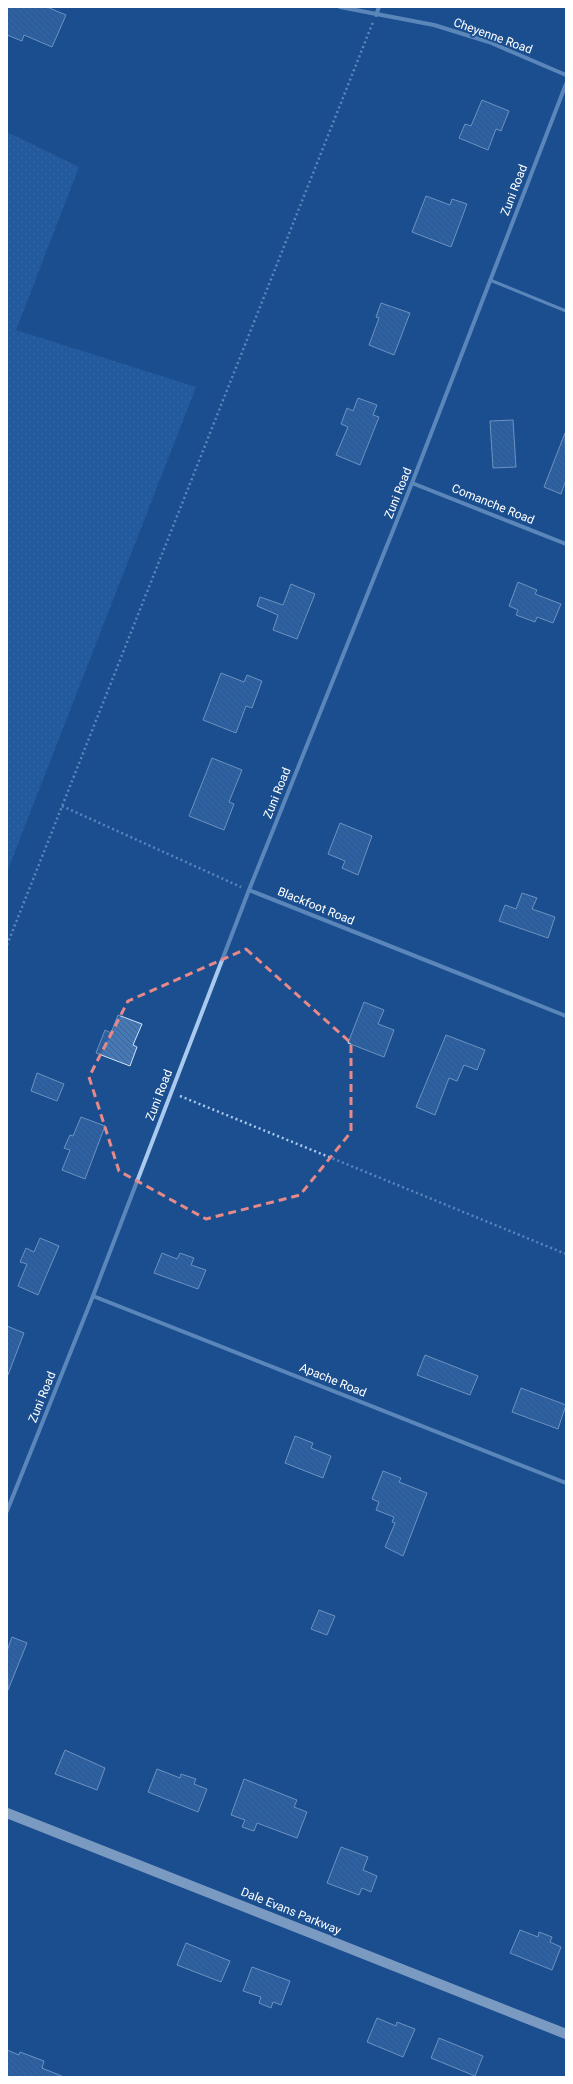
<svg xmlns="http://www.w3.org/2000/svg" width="573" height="2084" font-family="Roboto,sans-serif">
  <defs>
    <pattern id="grass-dots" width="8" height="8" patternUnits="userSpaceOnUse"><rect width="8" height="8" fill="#2e69ad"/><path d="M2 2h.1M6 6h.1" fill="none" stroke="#4d80b9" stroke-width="1.8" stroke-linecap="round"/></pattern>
    <pattern id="building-back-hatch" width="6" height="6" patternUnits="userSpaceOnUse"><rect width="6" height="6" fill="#4478b7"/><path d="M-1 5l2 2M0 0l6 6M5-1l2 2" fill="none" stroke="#486282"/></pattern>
  </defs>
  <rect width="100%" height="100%" fill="#1b4f8f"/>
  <path fill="url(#grass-dots)" d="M7,132L79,167L16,330L196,387L7,872Z"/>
  <path fill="url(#building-back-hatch)" stroke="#cfe3fa" d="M7,7H47L66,15L52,47L24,35L22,41L7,35Z
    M482,100L509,111L501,131L496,129L488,150L459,138L465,124L471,126Z
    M426,196L450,205L452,199L467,204L451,247L412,232Z
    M381,303L410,313L394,355L369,345L379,318L376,317Z
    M358,398L377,405L373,415L379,417L360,465L336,455L348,427L341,424L347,408L353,411Z
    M513,420L516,467L493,468L490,421Z
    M565,433L566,480L561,494L544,487Z
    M518,582L537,590L535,594L561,604L553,623L537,617L535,622L516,615L518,610L509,606Z
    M291,584L315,594L297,639L273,630L278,615L257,606L260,597L283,605Z
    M221,673L244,682L247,675L262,681L252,708L246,706L236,733L203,720Z
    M212,758L242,770L229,802L234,804L224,830L189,816Z
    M340,823L372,836L358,875L342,868L345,861L328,854Z
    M522,893L537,898L532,909L555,917L548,938L499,921L505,905L516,909Z
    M364,1002L384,1010L378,1024L394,1030L384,1057L348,1043Z
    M118,1015L142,1024L133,1045L137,1047L130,1066L96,1053L105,1030L111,1033Z
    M446,1035L485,1050L477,1070L464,1065L457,1081L449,1078L435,1115L416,1107Z
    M37,1073L64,1084L57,1101L31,1091Z
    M81,1117L105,1126L85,1179L62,1170L70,1150L64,1148L70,1135L73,1136Z
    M40,1238L59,1246L38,1295L18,1286L27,1264L20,1262L26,1248L34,1252Z
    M162,1253L177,1259L180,1253L194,1258L191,1265L206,1270L198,1289L154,1273Z
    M7,1326L24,1333L8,1375H7Z
    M425,1355L478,1376L470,1395L417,1375Z
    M521,1388L566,1405L558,1429L512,1412Z
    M295,1436L313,1443L311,1448L331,1456L323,1478L285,1463Z
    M383,1471L401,1478L399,1482L427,1493L403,1556L385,1547L395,1523L392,1522L394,1517L376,1510L379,1502L372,1499Z
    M319,1610L335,1616L327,1635L311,1629Z
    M12,1637L27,1643L8,1690L7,1651Z
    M65,1750L105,1768L97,1790L55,1774Z
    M157,1769L180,1778L181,1774L196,1779L194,1784L207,1789L198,1812L148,1792Z
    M244,1779L297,1800L294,1807L307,1812L297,1838L257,1823L254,1831L242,1827L245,1820L231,1815Z
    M341,1847L368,1857L363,1870L377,1876L371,1892L362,1888L359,1895L327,1883Z
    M520,1930L538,1937L539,1932L552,1937L550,1942L561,1947L552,1970L510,1953Z
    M186,1943L230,1961L221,1982L177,1965Z
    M252,1967L290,1981L281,2005L273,2002L271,2008L259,2003L261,1997L243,1991Z
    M377,2018L396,2026L397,2022L415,2029L403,2057L367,2042Z
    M439,2038L483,2056L475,2076L431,2058Z
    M7,2050L19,2055L20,2052L44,2061L42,2068L64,2077H7Z"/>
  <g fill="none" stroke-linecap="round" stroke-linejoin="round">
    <path stroke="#a9c9ee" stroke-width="2.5" stroke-dasharray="2 3" stroke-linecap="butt" d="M62,806L241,887
      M7,945L373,22
      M180,1096L566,1254"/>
    <path stroke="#a9c9ee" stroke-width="3" d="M490,280L566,311"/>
    <path stroke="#a9c9ee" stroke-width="4" d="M340,7L434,25L489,42L566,75
      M376,15L379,7
      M412,483L566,544
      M249,890L566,1016
      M93,1296L566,1483
      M7,1511L93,1296L249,890L412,483L566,84"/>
    <path stroke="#f0f6ff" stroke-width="10" d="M7,1813L566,2034"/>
  </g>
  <path d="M0 0H573V2084H0ZM246,949L351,1043V1132L300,1195L206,1219L119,1171L89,1077L128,1001Z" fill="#1b4f8f" fill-opacity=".55" fill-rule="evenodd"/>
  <path fill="none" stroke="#e88989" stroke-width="3" stroke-dasharray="8 5" stroke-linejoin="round" d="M246,949L351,1043V1132L300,1195L206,1219L119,1171L89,1077L128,1001Z"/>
  <g text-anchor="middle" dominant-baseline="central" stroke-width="4" stroke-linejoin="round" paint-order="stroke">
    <g font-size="12" fill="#fff" stroke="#1b4f8f">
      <text transform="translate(493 36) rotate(20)">Cheyenne Road</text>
      <text transform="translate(514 190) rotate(-69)">Zuni Road</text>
      <text transform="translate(398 493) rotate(-68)">Zuni Road</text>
      <text transform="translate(493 504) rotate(22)">Comanche Road</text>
      <text transform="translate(277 793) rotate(-68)">Zuni Road</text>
      <text transform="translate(316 906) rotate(22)">Blackfoot Road</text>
      <text transform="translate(159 1095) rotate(-69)">Zuni Road</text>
      <text transform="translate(333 1380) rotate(22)">Apache Road</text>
      <text transform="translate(42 1397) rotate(-68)">Zuni Road</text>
      <text transform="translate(291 1911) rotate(22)">Dale Evans Parkway</text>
    </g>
  </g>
  <rect width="573" height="2084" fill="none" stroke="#ffffff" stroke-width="16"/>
</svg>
